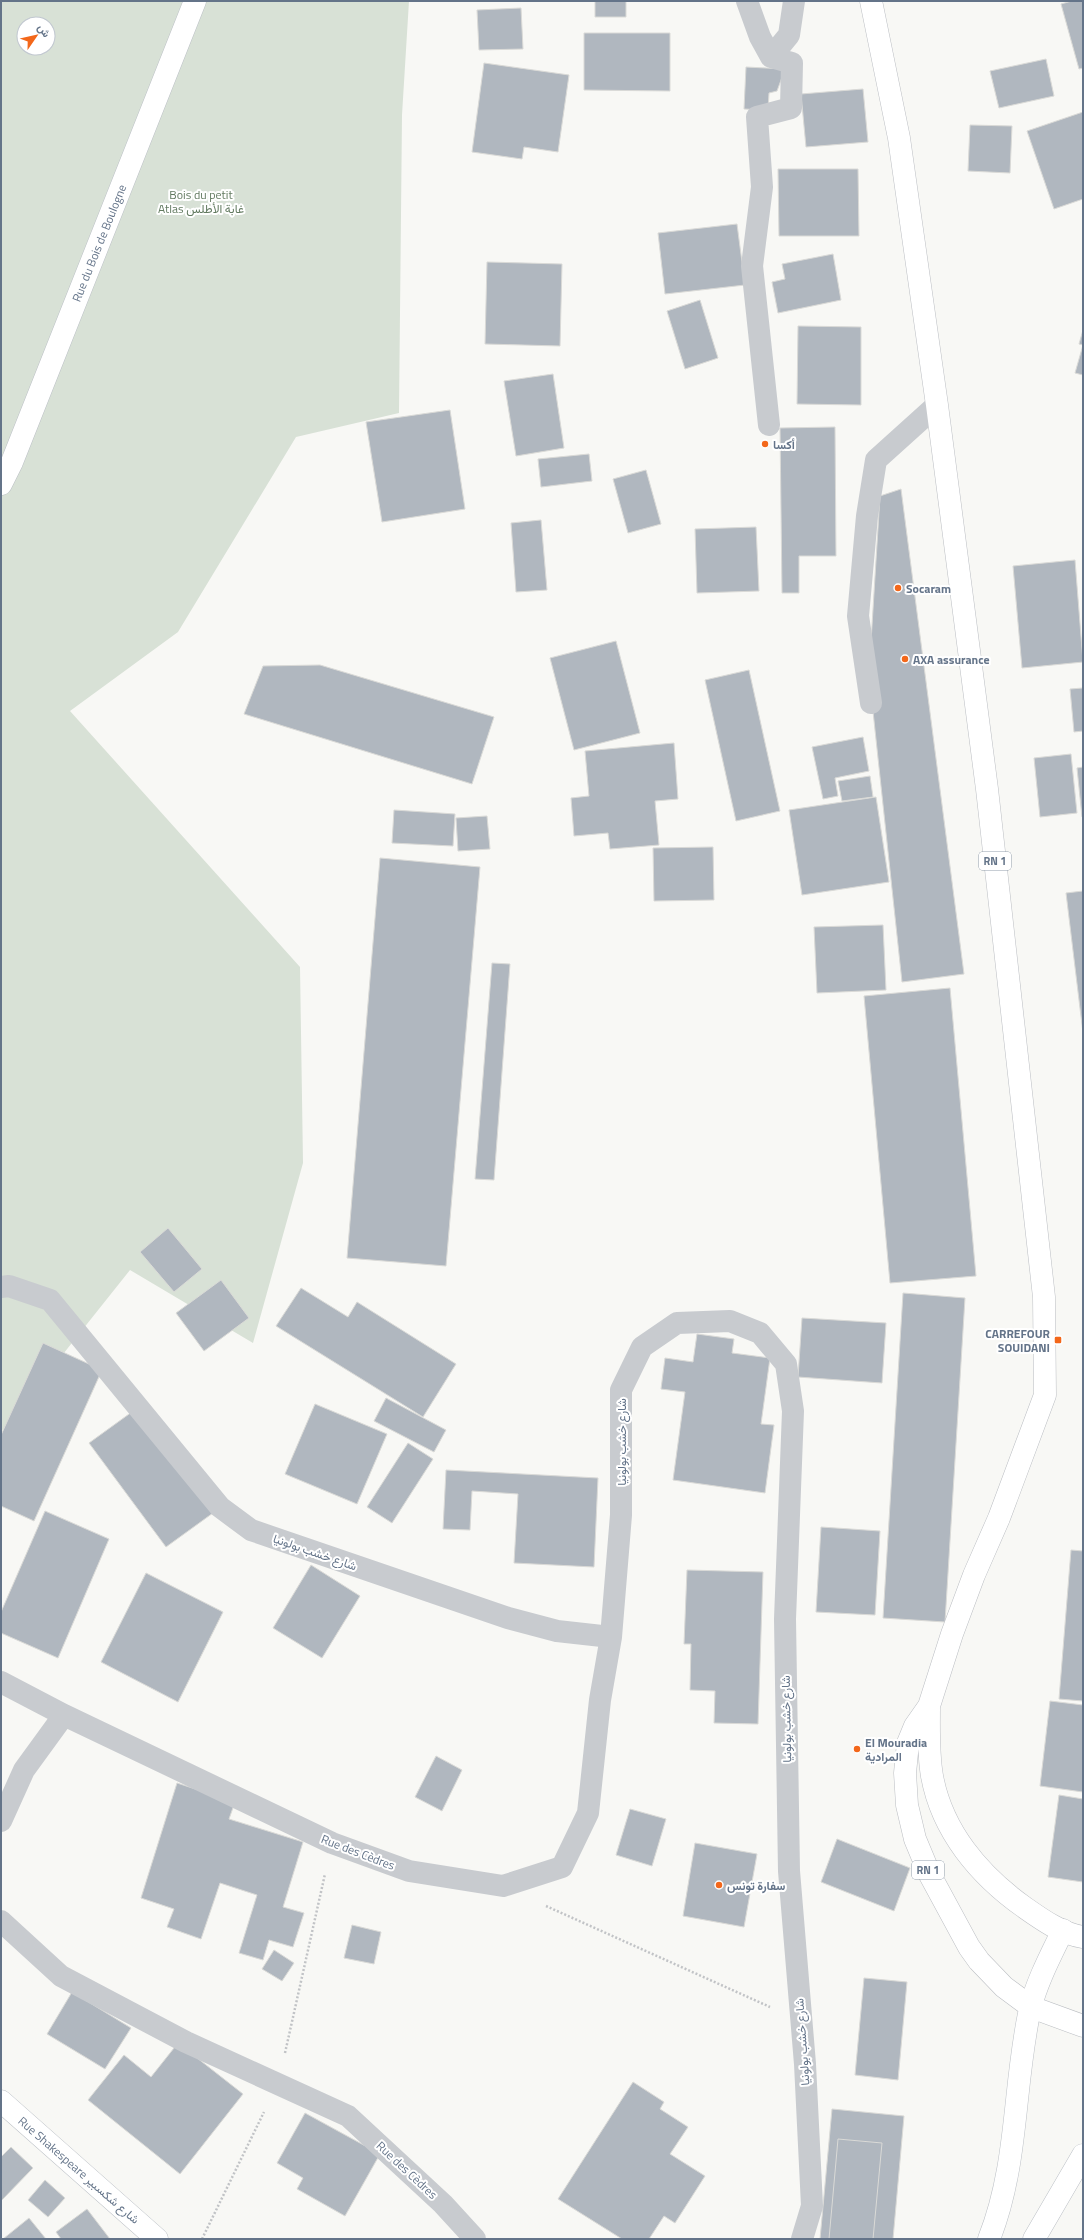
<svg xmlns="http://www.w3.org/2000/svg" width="1084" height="2240" font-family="'Titillium Web',Vazirmatn,sans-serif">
  <rect width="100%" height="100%" fill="#f8f8f5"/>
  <path fill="#d8e1d6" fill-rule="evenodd" d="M1,1H409L402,115L399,413L296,437L178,632L70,711L300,967L303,1163L253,1343L130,1270L1,1432ZM24,24H48V48H24Z"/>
  <path fill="#b0b7bf" stroke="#dadad7" d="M595,1H626V17H595Z
    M1072,1H1083V68L1079,69L1061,4Z
    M521,8L523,49L479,50L477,10Z
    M584,33H670V91L584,90Z
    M1046,59L1054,96L999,108L990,71Z
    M484,63L569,75L558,152L524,147L522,159L472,152Z
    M746,67L785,69L777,91L769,93L768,110L744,109Z
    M863,89L868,142L806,147L801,94Z
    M1083,112V199L1054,209L1027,131Z
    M970,125L1012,126L1010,173L968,171Z
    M778,169H858L859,236H779Z
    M737,224L745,285L665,294L658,233Z
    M833,254L841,300L778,313L772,282L785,279L782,264Z
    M487,262L562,264L560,346L485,344Z
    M700,300L718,358L685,369L667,311Z
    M798,326L861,327V405L797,404Z
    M1083,330V375L1075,373L1083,345L1079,344Z
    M553,374L564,448L516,456L504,381Z
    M450,410L465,509L382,522L366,422Z
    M835,427L836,556H799V593H782L780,428Z
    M589,454L592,481L541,487L538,459Z
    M646,470L661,524L628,533L613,479Z
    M901,489L964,974L902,982L869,674L880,496Z
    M541,520L547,590L516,592L511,523Z
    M756,527L759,591L697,593L695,529Z
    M1075,560L1083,662L1022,668L1013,566Z
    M616,641L640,733L574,750L550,658Z
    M320,665L494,717L472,784L244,714L263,666Z
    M749,670L780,811L736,821L705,680Z
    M1083,688V731L1074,732L1070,689Z
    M863,737L869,771L835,778L838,796L823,799L812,747Z
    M674,743L678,799L655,801L659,845L610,849L608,833L574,836L571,798L589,796L585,751Z
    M1071,754L1077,813L1040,817L1034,758Z
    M1083,767V817H1082L1077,768Z
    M870,776L873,797L842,801L838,781Z
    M876,797L889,882L802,895L789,810Z
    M394,810L455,814L453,846L392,843Z
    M487,816L490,849L458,851L456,818Z
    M713,847L714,900L654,901L653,848Z
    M380,858L480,867L446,1266L347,1258Z
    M1083,891V1033L1066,893Z
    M883,925L886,990L817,993L814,927Z
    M492,963L510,964L494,1180L475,1179Z
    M950,988L976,1276L890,1283L864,996Z
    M168,1228L202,1269L174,1292L140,1252Z
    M221,1280L249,1318L204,1351L176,1313Z
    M301,1288L348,1317L357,1302L456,1364L423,1417L276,1326Z
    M903,1293L965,1298L945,1622L883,1618Z
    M802,1318L886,1323L882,1383L798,1377Z
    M697,1334L734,1339L732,1353L770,1358L761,1424L774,1425L765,1493L673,1480L685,1392L661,1389L665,1358L693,1362Z
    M43,1343L102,1370L34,1521L1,1506V1435Z
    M386,1398L446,1430L434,1452L374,1421Z
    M315,1404L387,1434L357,1504L285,1474Z
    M136,1409L213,1513L166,1547L89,1443Z
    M408,1443L433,1459L392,1523L367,1507Z
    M446,1470L598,1478L594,1567L514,1563L518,1494L472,1491L470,1530L443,1529Z
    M45,1511L109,1539L58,1658L1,1633V1612Z
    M821,1527L880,1531L875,1615L816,1612Z
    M1071,1550L1083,1551V1701L1059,1699Z
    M311,1565L360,1596L322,1658L273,1628Z
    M687,1570L763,1572L758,1724L714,1723L715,1691L690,1690L691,1644H684Z
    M146,1573L223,1612L178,1702L101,1662Z
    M1050,1701L1083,1705V1792L1040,1786Z
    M436,1756L462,1770L442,1811L415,1797Z
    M177,1783L235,1802L229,1819L303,1842L283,1907L304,1913L293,1947L269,1940L263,1960L239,1953L257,1895L220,1883L201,1939L167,1927L174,1909L141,1898Z
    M1059,1795L1083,1799V1882L1048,1877Z
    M630,1809L666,1819L652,1866L616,1855Z
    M837,1839L910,1868L894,1911L821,1882Z
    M695,1843L757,1854L744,1927L683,1916Z
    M352,1925L381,1932L374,1964L344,1958Z
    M274,1950L294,1963L282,1981L262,1969Z
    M864,1978L907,1982L898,2080L855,2075Z
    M72,1992L131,2028L105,2069L47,2034Z
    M178,2043L243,2094L180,2174L88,2100L124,2055L151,2077Z
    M633,2082L664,2102L660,2109L688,2127L670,2154L705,2176L675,2223L664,2216L649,2239H622L558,2199Z
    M832,2109L904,2116L893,2239H820Z
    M305,2113L380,2154L345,2216L297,2189L303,2178L277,2163Z
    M838,2139L882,2143L873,2239H829Z
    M11,2147L33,2168L1,2201V2157Z
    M45,2180L65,2198L48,2217L28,2200Z
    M87,2209L110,2239H61L56,2232Z
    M29,2218L46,2239H3Z"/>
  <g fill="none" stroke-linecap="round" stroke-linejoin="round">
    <defs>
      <path id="secondary" d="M1,484L12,462L195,1
        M1,2101L157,2239
        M989,2239C1019,2163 1013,2086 1030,2009C1037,1981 1051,1955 1063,1930
        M1034,2239L1083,2155"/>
      <path id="primary" d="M871,1L899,138L937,405L987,789L1044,1297L1045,1395L999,1518L974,1575L952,1634L929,1706L915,1726L908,1743L905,1773L907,1805L915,1839L930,1875L969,1947L979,1961L1004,1987L1031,2007L1083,2026
        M929,1706C929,1729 928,1753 932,1776C942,1831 979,1875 1024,1907C1041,1919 1062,1934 1083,1937"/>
    </defs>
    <use href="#secondary" stroke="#bcc0c6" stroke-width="23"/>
    <use href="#primary" stroke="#bbbec3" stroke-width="23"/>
    <path stroke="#c1c3c6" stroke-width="2.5" stroke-dasharray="2 2" stroke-linecap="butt" d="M546,1906L770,2007
      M285,2053L325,1874
      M202,2239L264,2112"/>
    <path stroke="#c8cbcf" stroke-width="22" d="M747,1L760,37L771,57L789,35L794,1
      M769,425L752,266L762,187L757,117L791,108L792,63L771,57
      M871,703L858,616L867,516L876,460L937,405
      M1,1287L9,1286L50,1300L220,1507L251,1530L508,1618L557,1631L611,1637
      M1,1682L64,1715
      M1,1821L24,1770L64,1715L332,1843L409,1871L503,1886L562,1867L588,1813L600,1700L611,1637L621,1515V1390L642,1347L677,1323L730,1321L760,1333L786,1364L793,1411L785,1619L789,1871L805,2064L812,2206L802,2239
      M1,1921L61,1976L186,2042L348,2116L443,2204L475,2239"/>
    <use href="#secondary" stroke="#fff" stroke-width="22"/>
    <use href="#primary" stroke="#fff" stroke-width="22"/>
  </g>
  <g fill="#f3671a" stroke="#fff" stroke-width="1.5">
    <circle cx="765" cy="444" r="4"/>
    <circle cx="898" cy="588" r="4"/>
    <circle cx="905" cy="659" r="4"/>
    <rect x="1054" y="1336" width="8" height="8" rx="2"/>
    <circle cx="857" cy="1749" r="4"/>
    <circle cx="719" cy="1885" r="4"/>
  </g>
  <g text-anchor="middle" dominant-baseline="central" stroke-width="4" stroke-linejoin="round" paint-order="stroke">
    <g fill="#fff" stroke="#929eac" stroke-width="1">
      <rect x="979" y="852" width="32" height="18" rx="3"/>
      <rect x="912" y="1861" width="32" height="18" rx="3"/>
    </g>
    <g font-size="11" font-weight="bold" fill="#647489">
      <text x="995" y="861">RN 1</text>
      <text x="928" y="1870">RN 1</text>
    </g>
    <g font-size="12" fill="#627a60" stroke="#fff">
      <text x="201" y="194">Bois du petit<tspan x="201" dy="14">Atlas غابة الأطلس</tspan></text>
    </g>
    <g font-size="12" fill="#647489" stroke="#fff">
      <text transform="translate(99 243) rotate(-68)">Rue du Bois de Boulogne</text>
      <text transform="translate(621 1442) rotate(-90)">شارع خشب بولونيا</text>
      <text transform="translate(315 1552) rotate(19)">شارع خشب بولونيا</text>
      <text transform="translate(786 1719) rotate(-91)">شارع خشب بولونيا</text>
      <text transform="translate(358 1852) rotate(21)">Rue des Cèdres</text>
      <text transform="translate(802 2042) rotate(-94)">شارع خشب بولونيا</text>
      <text transform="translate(79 2170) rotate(41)">Rue Shakespeare شارع شكسبير</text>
      <text transform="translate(407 2170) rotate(43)">Rue des Cèdres</text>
    </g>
    <g font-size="12" font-weight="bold" fill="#647489" stroke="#fff" text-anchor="start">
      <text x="773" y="444">أكسا</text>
      <text x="906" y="588">Socaram</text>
      <text x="913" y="659">AXA assurance</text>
      <text x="1050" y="1333" text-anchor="end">CARREFOUR<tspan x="1050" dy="14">SOUIDANI</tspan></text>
      <text x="865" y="1742">El Mouradia<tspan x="865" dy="14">المرادية</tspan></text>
      <text x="727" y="1885">سفارة تونس</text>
    </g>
  </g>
  <rect width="1084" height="2240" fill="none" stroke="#647489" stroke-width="4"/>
  <g transform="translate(36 36) rotate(56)"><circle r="19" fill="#ffffff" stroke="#c1c7d0"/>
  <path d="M0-3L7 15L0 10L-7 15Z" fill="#f3671a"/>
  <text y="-6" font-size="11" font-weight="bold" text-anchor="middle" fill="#647489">ش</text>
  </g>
</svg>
